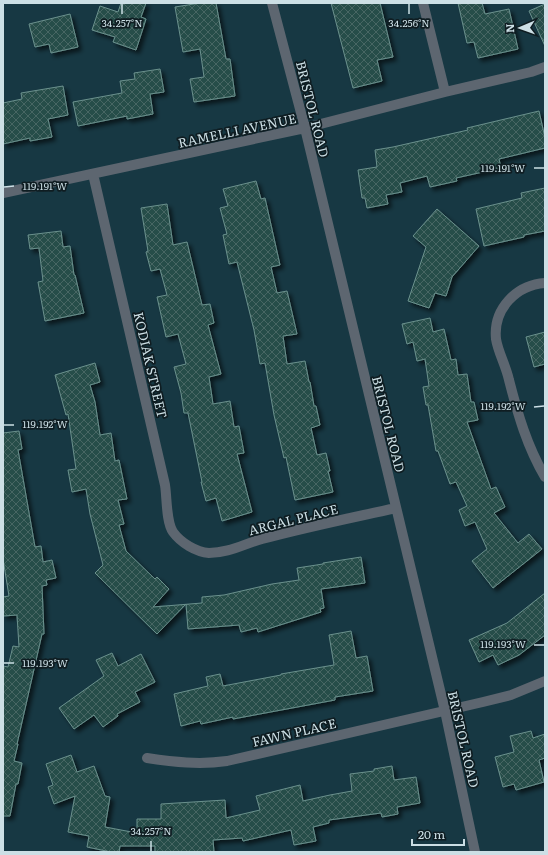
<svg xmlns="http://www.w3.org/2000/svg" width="548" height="855" font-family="Literata,serif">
  <defs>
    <pattern id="building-cross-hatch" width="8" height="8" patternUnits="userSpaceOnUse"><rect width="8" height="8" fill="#284d49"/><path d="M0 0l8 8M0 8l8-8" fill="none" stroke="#466663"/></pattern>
    <filter id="shadow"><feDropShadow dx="3.5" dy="3.5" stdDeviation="2" flood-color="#0009"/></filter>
  </defs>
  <rect width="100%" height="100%" fill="#173843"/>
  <path fill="url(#building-cross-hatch)" stroke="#6a918d" filter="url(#shadow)" d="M121,3H146L141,17L146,19L136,50L113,42L115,37L92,30L100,6L118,12Z
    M200,3H216L226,59H230L235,96L194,102L190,79L204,77L200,49L183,52L175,7Z
    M331,3H380L393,57L377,60L382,81L353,88Z
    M458,3H482L485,14L509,9L518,49L478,58L474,42L467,43Z
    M545,4V46L529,11Z
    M70,14L78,47L51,53L49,44L35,47L29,24Z
    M160,69L164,92L150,94L153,114L127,119V116L78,126L73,102L122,93L120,81L135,79L134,73Z
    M63,86L68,115L48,119L52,137L30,141V138L3,144V103L22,99L21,93Z
    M539,111L545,138V148L499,159L501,168L456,178L457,181L430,187L427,176L400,183L402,192L386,195L388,204L367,208L365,198H362L358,170L377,167L375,150L393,147L468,130L467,128Z
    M256,181L261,199L265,198L280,265L271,267L277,293L287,291L297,334L283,336L287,364L305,361L309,382H310L314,406H316L320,425L311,428L317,455L326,453L330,471H328L333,492L295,500L286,457L284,458L274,415L265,363L260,364L254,330L237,262L229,264L223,235L227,234L220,208L228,206L223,189Z
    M545,188V231L524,235V237L484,246L476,209L522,198L521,193Z
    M167,204L173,245L187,242L202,305L210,304L214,323L208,325L221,374L209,377L213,404L230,401L234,427L239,426L244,453L237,454L252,512L222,521L216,498L206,501L201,482H202L188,413H184L181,393L174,367L186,364L178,334L166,337L157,297L167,295L160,269L151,271L146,252L148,251L141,208Z
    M437,209L479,246L452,277L446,296L435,293L429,308L408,301L426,247L413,236Z
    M61,231L63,247L70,246L74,275H75L84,313L45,321L38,282L43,281L39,248L30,249L28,235Z
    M430,318L433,332L444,329L451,360L456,359L458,375L467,374L471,402H474L478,420L467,422L491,489L496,487L505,507L494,513L518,543L529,534L542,549L493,588L472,561L487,549L475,522L465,526L459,510L467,506L456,482L450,484L438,451H436L428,405H426L423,387L429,386L425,359L417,361L413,342L407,344L402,324Z
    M545,332V364L534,367L526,337Z
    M95,363L100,382L90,385L95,402L100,435L111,433L115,461L119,460L127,499L118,500L124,524L119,525L126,551L155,579L157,577L169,589L153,607L202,603V597L224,595L272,584L299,580L297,568L323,564V563L361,557L365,583L321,589L324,608L320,609L321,612L258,632L257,628L241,632L239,625L188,629L186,604L157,634L95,573L103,565L90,514L86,489L72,492L68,470L76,469L68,414L66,415L55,375Z
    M19,431L22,449L18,450L35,547L41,546L43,562L52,560L56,578L46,580L47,585L42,586L44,634H42L17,744H18L14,761L22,763L18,784H16L10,816H3V666L8,667L13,646L19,647L17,615L3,616V597L9,596L3,559V433Z
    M545,593V635L519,655L498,665L493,655L479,662L469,640L507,623Z
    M351,631L356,658L367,656L373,691L335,697V700L233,719V717L201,724L200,721L181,726L174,694L208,686L206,677L220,674L223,686L281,675V674L334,665L329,635Z
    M112,653L118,666L141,654L155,682L135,692L140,702L117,714L118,716L103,727L94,715L74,729L59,708L104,676L96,660Z
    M531,731L533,738L545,734V758L539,760L544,782L516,790L514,784L503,787L495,757L514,752L510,736Z
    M71,755L77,772L94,766L105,796L110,797L105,827L137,833V819H161V804L225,800L226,818L260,810L256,796L300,785L303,801L330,795L352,791L350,774L374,771V769L392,766L394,780L416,777L420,803L397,807L398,814L382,817L381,813L329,820V823L313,827L316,841L294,845L291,830L243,841L242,838L213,840L214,852H155V846H120L119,852H111L87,847L89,836L68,832L75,796L54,804L48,787L53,785L46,764Z"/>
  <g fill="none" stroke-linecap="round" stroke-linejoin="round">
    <path stroke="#5d6670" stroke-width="10" d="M272,3L305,128L445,711L475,852
      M423,3L445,92
      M93,174L165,485C167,497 166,522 173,532C181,543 196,552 209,553C228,553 244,544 262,539C306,527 351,518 396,508
      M3,193L305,128L445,92L531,72L545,67
      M545,283C516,285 493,309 496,339C498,352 506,366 509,380C518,415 527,446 545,477
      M147,758C174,762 199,765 227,761L483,702L511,695L545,681"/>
  </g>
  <path fill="none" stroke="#ccdfe5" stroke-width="1.5" d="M122,4V14M409,4V14M534,168H544M4,187L14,186M534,407L544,406M4,425H14M534,645H544M4,663H14M151,841V851"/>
  <g text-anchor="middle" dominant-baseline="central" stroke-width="3.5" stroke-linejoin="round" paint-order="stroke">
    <g font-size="13" fill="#ccdfe5" stroke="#0f1d22">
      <text transform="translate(313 109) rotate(76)">BRISTOL ROAD</text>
      <text transform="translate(237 130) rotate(-12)">RAMELLI AVENUE</text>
      <text transform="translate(151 365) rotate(77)">KODIAK STREET</text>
      <text transform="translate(389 424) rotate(76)">BRISTOL ROAD</text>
      <text transform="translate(293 519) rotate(-14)">ARGAL PLACE</text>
      <text transform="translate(294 732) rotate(-13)">FAWN PLACE</text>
      <text transform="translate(464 739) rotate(77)">BRISTOL ROAD</text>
    </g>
  </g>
  <g font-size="10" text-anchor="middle" fill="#ccdfe5" stroke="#0f1d22" stroke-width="3.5" stroke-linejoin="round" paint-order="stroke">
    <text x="122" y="27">34.257°N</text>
    <text x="409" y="27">34.256°N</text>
    <text x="503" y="172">119.191°W</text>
    <text x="45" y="190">119.191°W</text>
    <text x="503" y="410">119.192°W</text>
    <text x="45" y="428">119.192°W</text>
    <text x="503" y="648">119.193°W</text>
    <text x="45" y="667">119.193°W</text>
    <text x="151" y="835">34.257°N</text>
  </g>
  <rect width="548" height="855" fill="none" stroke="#ccdfe5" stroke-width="8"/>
  <g transform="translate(520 28) rotate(268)" stroke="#0f1d22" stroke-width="3" paint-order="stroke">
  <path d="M0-3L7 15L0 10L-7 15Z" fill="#ccdfe5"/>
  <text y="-6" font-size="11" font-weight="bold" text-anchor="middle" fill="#ccdfe5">N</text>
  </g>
  <path d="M412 839v6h52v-6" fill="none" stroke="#ccdfe5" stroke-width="2"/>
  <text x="418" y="839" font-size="12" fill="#ccdfe5" stroke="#0f1d22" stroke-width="3" paint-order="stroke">20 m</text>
</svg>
